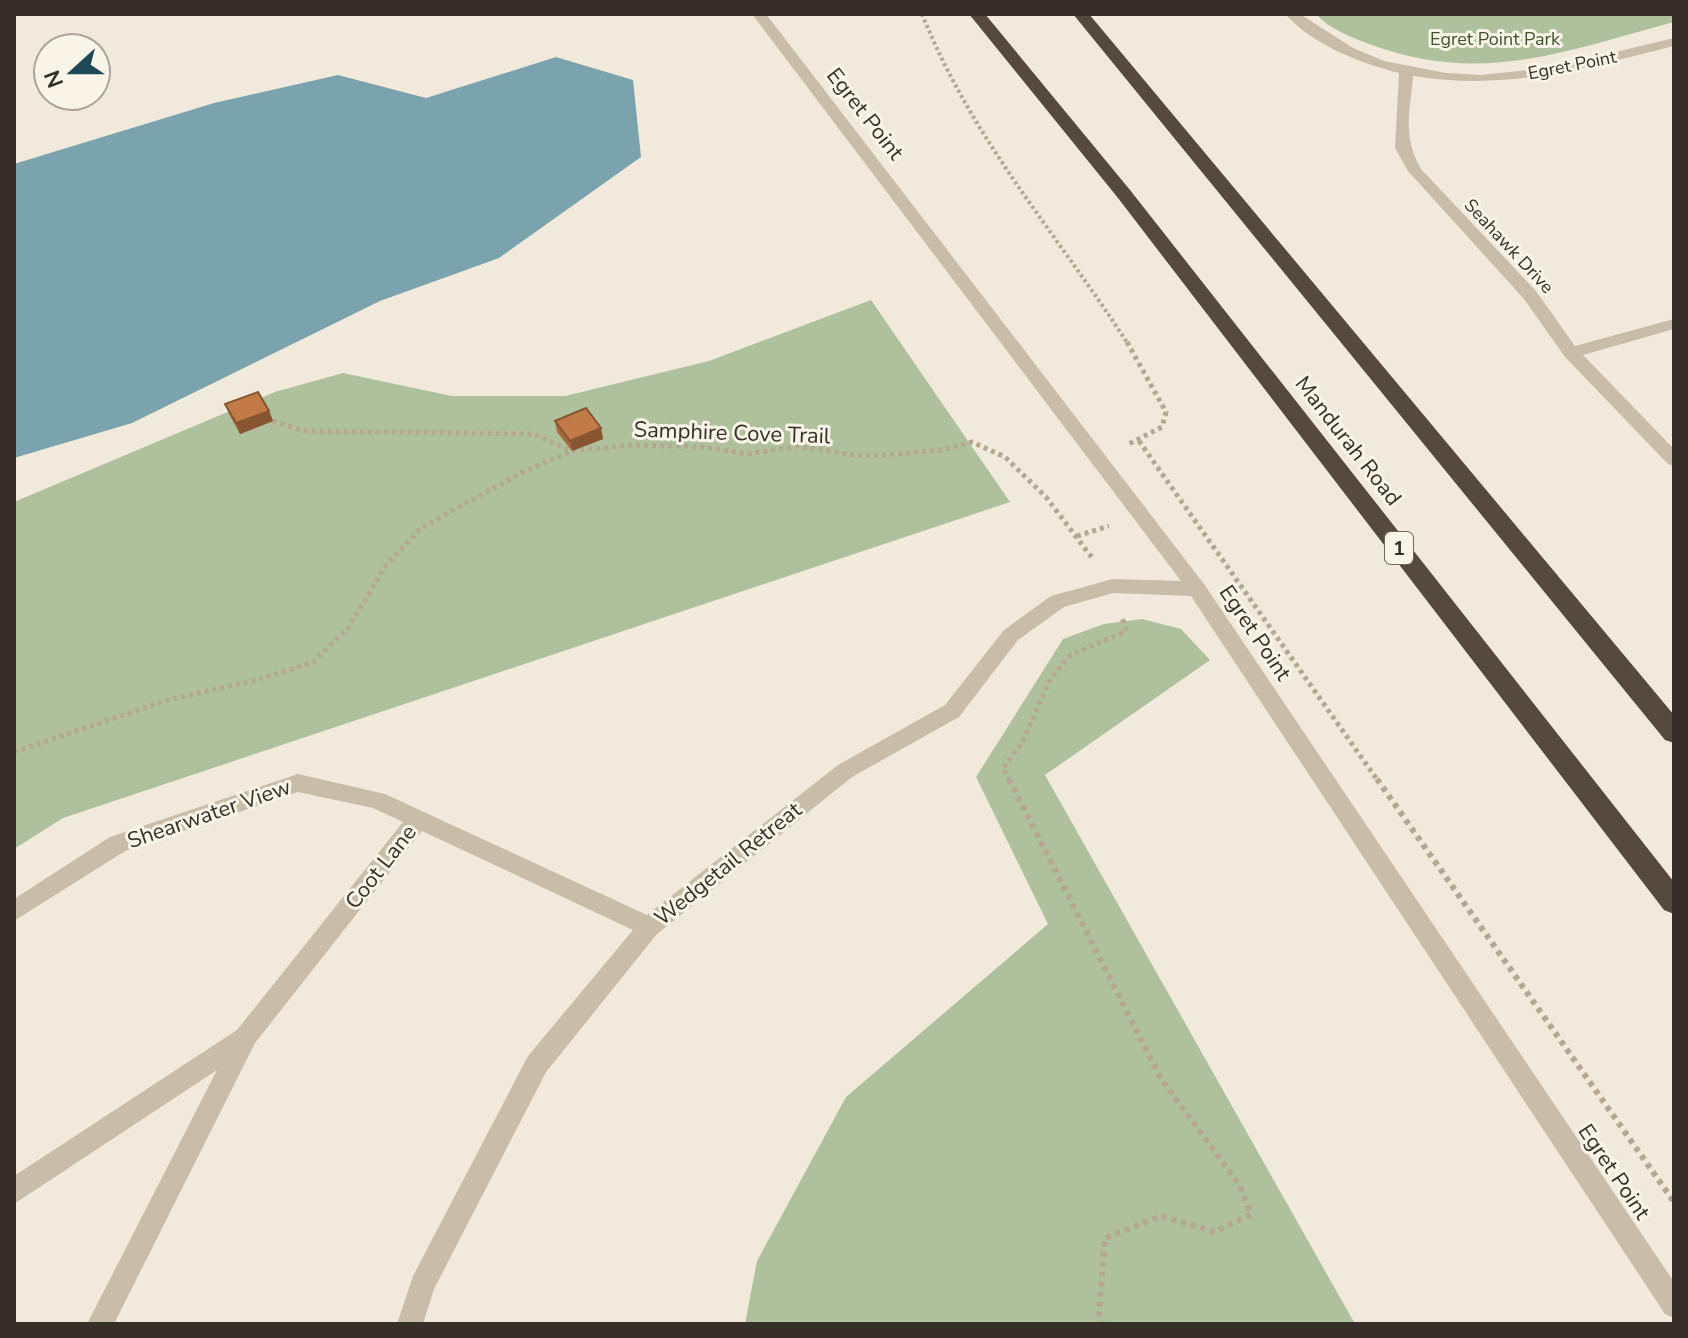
<svg xmlns="http://www.w3.org/2000/svg" width="1688" height="1338" font-family="'Nunito Sans',sans-serif">
  <rect width="100%" height="100%" fill="#f1eadc"/>
  <path fill="#aec09c" d="M1316,14H1674V22C1565,51 1482,86 1369,44C1351,37 1329,29 1316,14Z
    M871,300L1010,502L63,818L14,849V502L275,392L343,373L452,396H565L709,361Z
    M1142,619L1181,629L1210,660L1045,775L1355,1324H745L757,1261L846,1097L1048,924L976,777L1063,639L1104,624Z"/>
  <path fill="#7ba3ad" d="M556,57L633,80L641,157L499,258L380,301L132,423L14,458V164L214,103L338,75L426,98Z"/>
  <g fill="none" stroke-linecap="round" stroke-linejoin="round">
    <path stroke="#b5a792" stroke-width="4" stroke-dasharray="3 3" stroke-linecap="butt" d="M922,14C973,141 1055,231 1128,344"/>
    <path stroke="#b5a792" stroke-width="5" stroke-dasharray="4 4" stroke-linecap="butt" d="M1127,342L1166,412L1162,427L1127,445
      M273,421L304,431L534,434L571,451
      M1139,441L1378,781
      M1077,536L1109,526
      M14,752L168,700L257,680L313,662L349,627L384,568L421,528L523,472L572,451L633,445L703,447L748,454L798,446L854,455H885L942,450L972,442L1005,457L1046,497L1093,559
      M1010,781L1003,768L1022,743L1051,678L1071,655L1126,631L1122,617"/>
    <path stroke="#b5a792" stroke-width="6" stroke-dasharray="5 5" stroke-linecap="butt" d="M1009,779L1161,1079L1240,1186L1251,1214L1215,1232L1161,1216L1105,1238L1099,1313L1102,1324
      M1377,779L1674,1202"/>
    <path fill="#c9bca8" fill-rule="evenodd" d="M752,14H766L1204,584L1674,1282V1318L1665,1314L1191,596L1113,593L1064,607L1018,640L959,717L852,777L657,934L546,1072L434,1289L423,1324H397L413,1276L528,1056L633,930L422,831L255,1043L114,1324H87L217,1070L14,1204V1176L237,1030L403,822L373,808L298,792L125,851L14,921V899L110,837L298,774L385,794L647,915L838,765L945,705L1004,630L1051,596L1113,579L1181,581Z
      M1285,14H1300L1353,48L1384,61L1446,73L1481,75L1548,68L1674,38V46C1581,69 1510,91 1413,76C1410,113 1402,136 1421,169L1536,291L1575,346L1674,319V329L1583,355L1674,449V466L1668,464L1565,357L1524,299L1408,171L1395,148L1399,73C1358,62 1315,46 1285,14Z"/>
    <path fill="#564a3f" fill-rule="evenodd" d="M969,14H985L1130,190L1674,882V914L1664,910L1118,198Z
      M1073,14H1089L1674,715V743L1665,740Z"/>
  </g>
  <path fill="#a7693e" d="M225,404L269,411L273,421L240,434L229,414Z
    M555,421L601,428L603,439L572,451L557,432Z"/>
  <path fill="#885532" d="M269,411L273,421L240,434L236,423Z
    M601,428L603,439L572,451L570,441Z"/>
  <path fill="#c27a48" stroke="#885532" stroke-width="2" d="M258,392L269,411L236,423L225,404Z
    M586,408L601,428L570,441L555,421Z"/>
  <g text-anchor="middle" dominant-baseline="central" stroke-width="6" stroke-linejoin="round" paint-order="stroke">
    <g font-size="18" fill="#3f532c" stroke="#f9f4e8">
      <text x="1495" y="39">Egret Point Park</text>
    </g>
    <g font-size="18" fill="#362f28" stroke="#f9f4e8">
      <text transform="translate(1572 65) rotate(-11)">Egret Point</text>
      <text transform="translate(1509 246) rotate(47)">Seahawk Drive</text>
    </g>
    <rect fill="#f9f4e8" stroke="#706a62" stroke-width="2" x="1385" y="532" width="28" height="32" rx="6"/>
    <g font-size="20" font-weight="bold" fill="#362f28">
      <text x="1399" y="548">1</text>
    </g>
    <g font-size="22" fill="#362f28" stroke="#f9f4e8">
      <text transform="translate(865 114) rotate(52)">Egret Point</text>
      <text transform="translate(732 433) rotate(2)">Samphire Cove Trail</text>
      <text transform="translate(1348 441) rotate(52)">Mandurah Road</text>
      <text transform="translate(1255 633) rotate(56)">Egret Point</text>
      <text transform="translate(209 814) rotate(-19)">Shearwater View</text>
      <text transform="translate(728 864) rotate(-39)">Wedgetail Retreat</text>
      <text transform="translate(381 867) rotate(-52)">Coot Lane</text>
      <text transform="translate(1614 1172) rotate(56)">Egret Point</text>
    </g>
  </g>
  <rect width="1688" height="1338" fill="none" stroke="#362f28" stroke-width="32"/>
  <g transform="translate(72 72) rotate(249)"><circle r="38" fill="#f9f4e8" stroke="#aba59b" stroke-width="2"/>
  <path d="M0-6L14 30L0 20L-14 30Z" fill="#1f4956"/>
  <text y="-12" font-size="22" font-weight="bold" text-anchor="middle" fill="#362f28">N</text>
  </g>
</svg>
